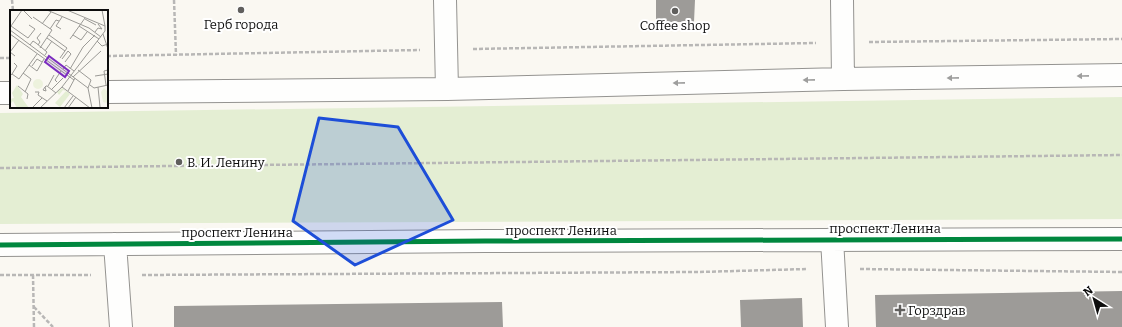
<svg xmlns="http://www.w3.org/2000/svg" width="1122" height="327" font-family="Bitter,serif">
  <rect width="100%" height="100%" fill="#faf8f2"/>
  <path fill="#e4eed3" d="M1122,97V219L0,224V113Z"/>
  <path fill="#9d9b98" d="M656,0H695L694,22H656Z
    M1122,291V327H876L875,295Z
    M802,298L803,327H741L740,300Z
    M502,302L503,327H174V306Z"/>
  <g fill="none" stroke-linecap="round" stroke-linejoin="round">
    <defs>
      <path id="minor" d="M445,0L447,89
        M842,0L843,79
        M107,92L447,89L843,79L1122,75
        M0,93H11
        M832,239L837,327
        M115,244L121,327
        M0,245L485,241L1122,239"/>
    </defs>
    <use href="#minor" stroke="#949390" stroke-width="24"/>
    <path stroke="#b8b7b6" stroke-width="2.5" stroke-dasharray="4 2" stroke-linecap="butt" d="M12,0L13,11
      M174,0L176,55
      M869,42L1122,39
      M473,49L816,43
      M107,56L420,50
      M0,58H11
      M0,168L1122,155
      M860,269L1122,272
      M0,275H91
      M33,275L34,327
      M142,275L699,272L807,269
      M34,307L53,327"/>
    <use href="#minor" stroke="#fefefd" stroke-width="22"/>
    <defs>
      <path id="cycleway" d="M0,245L485,241L1122,239"/>
    </defs>
    <use href="#cycleway" stroke="#fff" stroke-width="8"/>
    <use href="#cycleway" stroke="#00873e" stroke-width="5"/>
  </g>
  <defs><path id="oneway-solid" d="M-6-.8H1V-3.2L6.5 0L1 3.2V.8H-6Z"/></defs>
  <g fill="#9e9e9d">
    <use href="#oneway-solid" transform="translate(1083 76) rotate(179)"/>
    <use href="#oneway-solid" transform="translate(953 78) rotate(179)"/>
    <use href="#oneway-solid" transform="translate(809 80) rotate(179)"/>
    <use href="#oneway-solid" transform="translate(679 83) rotate(179)"/>
  </g>
  <path fill="#1d4ed8" fill-opacity="0.2" stroke="#1d4ed8" stroke-width="3" stroke-linejoin="round" d="M319,118L398,127L453,220L355,265L293,221Z"/>
  <g fill="#605f5d" stroke="#fff" stroke-width="1.5">
    <circle cx="241" cy="10" r="4"/>
    <circle cx="675" cy="11" r="4"/>
    <circle cx="179" cy="162" r="4"/>
    <path d="M898 304h4v4h4v4h-4v4h-4v-4h-4v-4h4z"/>
  </g>
  <g text-anchor="middle" dominant-baseline="central" stroke-width="4" stroke-linejoin="round" paint-order="stroke">
    <g font-size="13" fill="#0d0d0d" stroke="#fff">
      <text x="241" y="24">Герб города</text>
      <text x="675" y="25">Coffee shop</text>
      <text x="187" y="162" text-anchor="start">В. И. Ленину</text>
      <text x="908" y="310" text-anchor="start">Горздрав</text>
    </g>
    <g font-size="13" fill="#0d0d0d" stroke="#fff">
      <text x="885" y="228">проспект Ленина</text>
      <text x="561" y="230">проспект Ленина</text>
      <text x="237" y="232">проспект Ленина</text>
    </g>
  </g>
  <g transform="translate(10 10)">
    <rect width="98" height="98" fill="#faf8f2"/>
    <path d="M7,75L13,84L11,87L19,98H7L3,91L0,94V89L4,88L2,83ZM52,78L60,84L50,97L45,93L56,81L53,80L49,85L47,82Z" fill="#e4eed3"/>
    <path d="M23 74a5 5 0 1 1 10 0a5 5 0 1 1-10 0ZM94,78L98,82L97,93L93,92L91,82Z" fill="#edf2dd"/>
    <path fill="none" stroke="#9b9a96" stroke-width="1" d="M12,0L1,16L18,28L25,19L19,15M13,0L22,9M37,0L79,18L91,27M57,0L95,16M92,0L95,16M23,7L42,20L30,38M75,9L86,15M32,14L41,2M69,16L89,29M40,19L46,10L49,11M51,19L46,16L52,7M0,20L78,78L82,98M85,22L88,18L92,19L88,14M0,24L64,70M93,24L98,39M39,25L57,38L50,48M63,25L71,30L77,22M37,28L55,41M60,29L75,8M87,31L92,36L98,34M20,35L23,31L26,33L37,42L35,45M28,35L30,32L27,28L31,23M35,41L42,31M5,46L0,42L9,30M52,49L58,41L61,44L55,52M19,55L27,61L34,49M22,56L27,49L32,52M53,59L56,55L64,61M60,59L73,37L85,25M68,60L81,70L78,78M13,63L21,69L15,82M2,64L7,56L4,53M0,66L2,64L9,69L27,44M85,66L98,64M63,67L91,41M47,72L45,70L51,61M80,75L84,78L98,75M96,75L94,61L98,60M8,76L18,84L17,89M38,76L44,65M35,77L36,81L33,80L35,77L36,76H37L46,83M52,77L80,98M88,77L90,97M42,79L53,68M58,81L65,68M25,82H29L28,85L37,91M22,98L32,88M30,98L52,77L95,21V16M54,98L63,86M58,98L66,87"/>
    <path fill="#7b2cbf" fill-opacity="0.15" stroke="#7b2cbf" stroke-width="2" d="M39,46L59,61L55,67L35,52Z"/>
    <rect width="98" height="98" fill="none" stroke="#0d0d0d" stroke-width="2"/>
  </g>
  <g transform="translate(1094 299) rotate(323)" stroke="#ffffff" stroke-width="3" paint-order="stroke">
  <path d="M0-3L7 15L0 10L-7 15Z" fill="#0d0d0d"/>
  <text y="-6" font-size="11" font-weight="bold" text-anchor="middle" fill="#0d0d0d">N</text>
  </g>
</svg>
